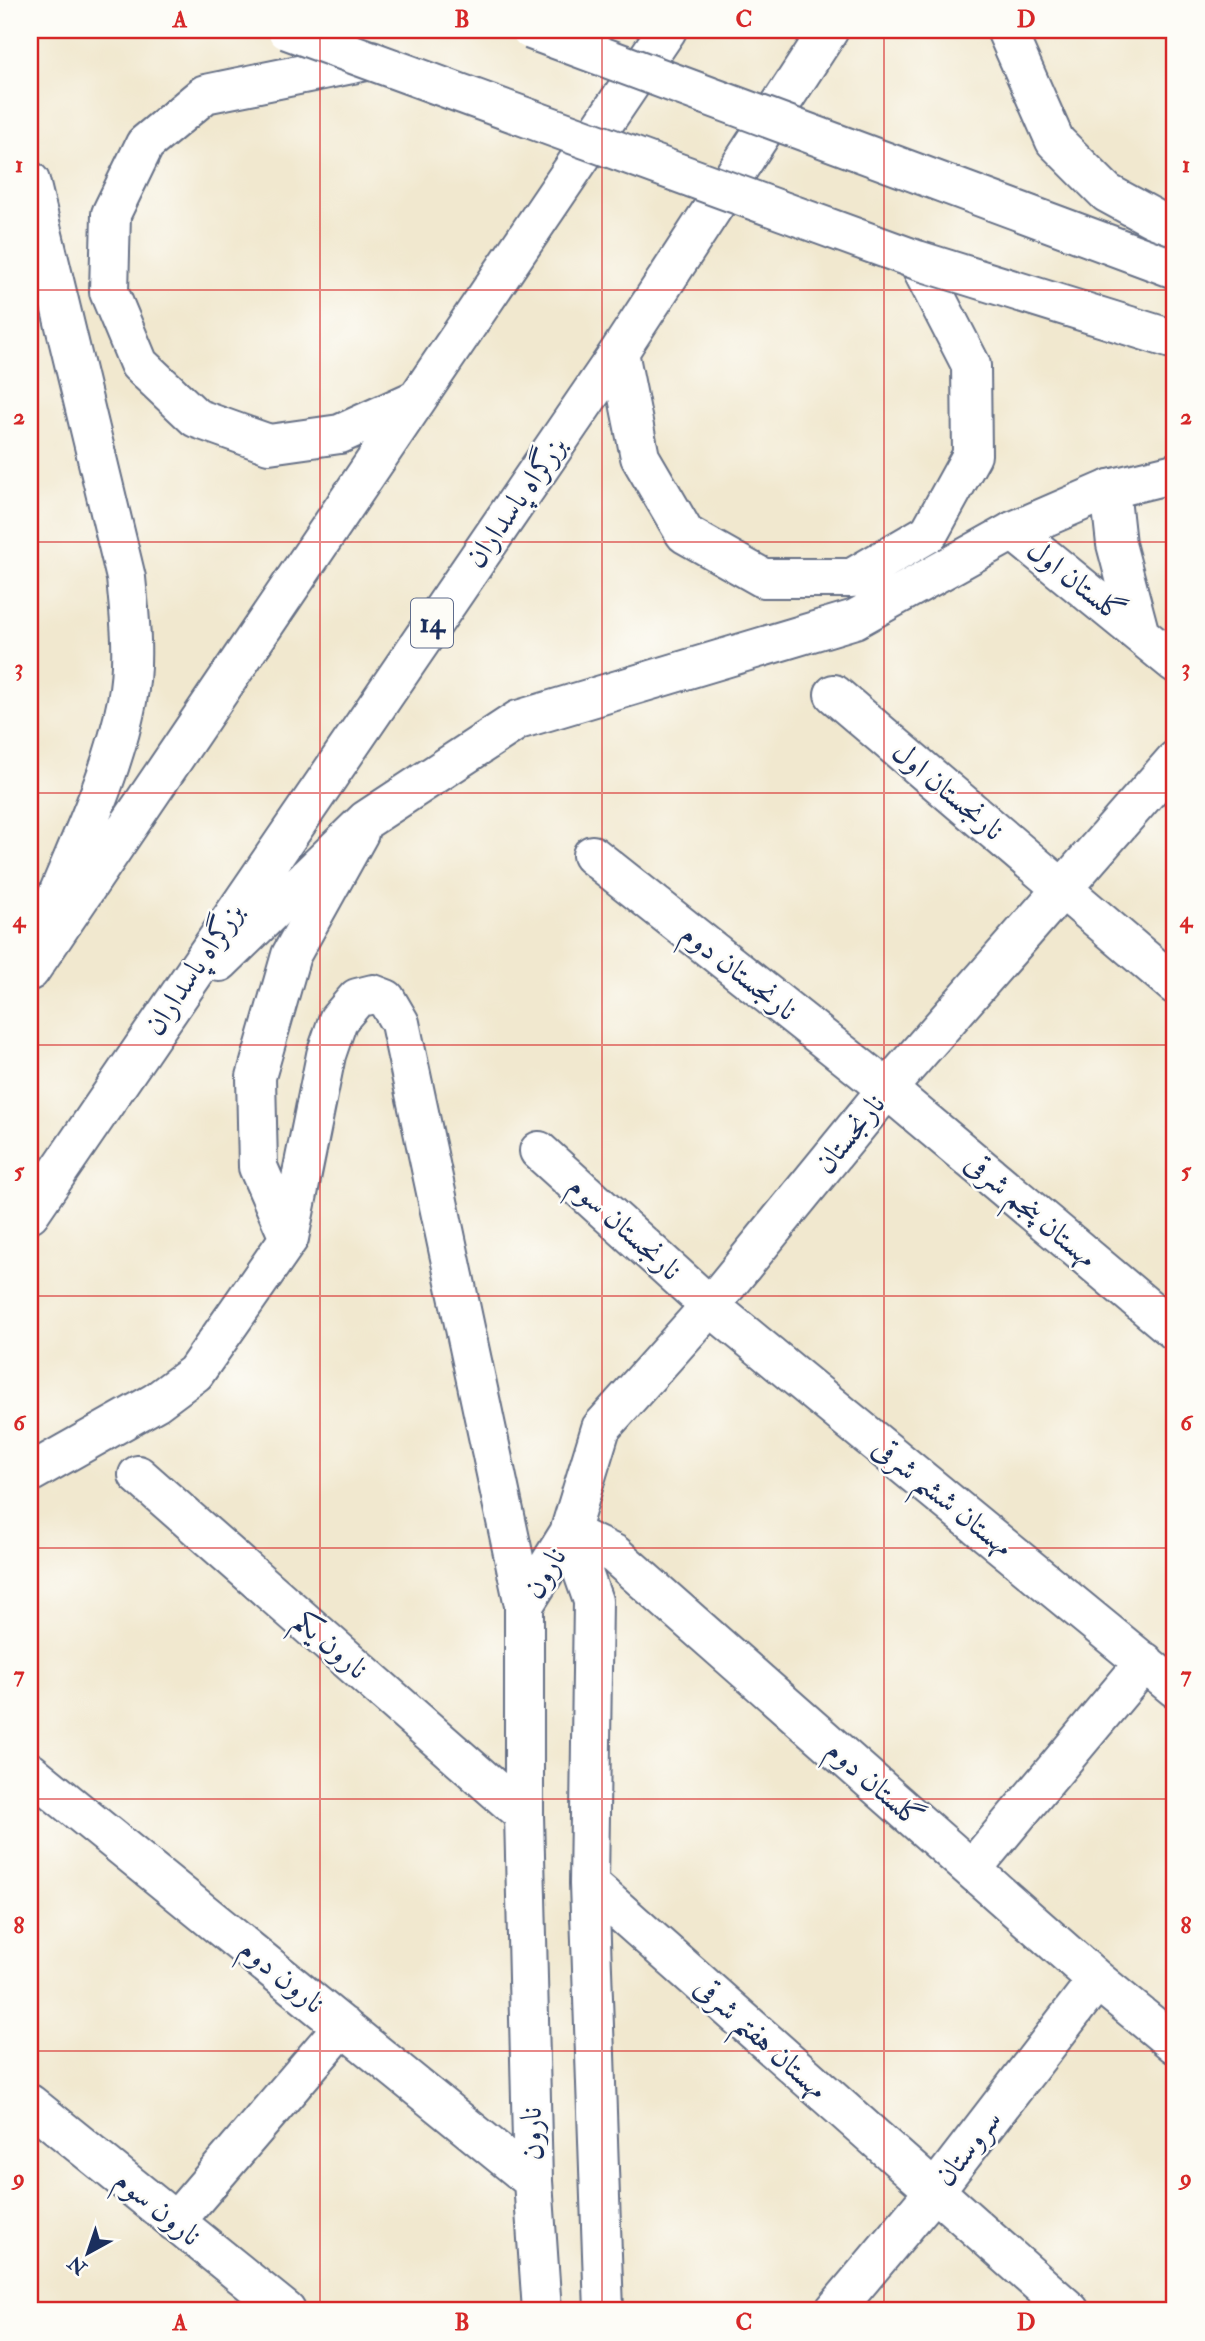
<svg xmlns="http://www.w3.org/2000/svg" width="1205" height="2341" font-family="'IM FELL Double Pica',Amiri,serif">
  <rect width="100%" height="100%" fill="#fdfcf7"/>
  <filter id="ink" filterUnits="userSpaceOnUse"><feTurbulence type="fractalNoise" baseFrequency=".0143" numOctaves="2"/><feDisplacementMap in="SourceGraphic" scale="14" xChannelSelector="R" yChannelSelector="G"/><feConvolveMatrix kernelMatrix="1 2 1 2 8 2 1 2 1" color-interpolation-filters="sRGB"/></filter>
  <filter id="wash" filterUnits="userSpaceOnUse"><feTurbulence type="fractalNoise" baseFrequency=".00686" numOctaves="4" result="noise"/><feDisplacementMap in="SourceGraphic" scale="28" xChannelSelector="R" yChannelSelector="G"/><feGaussianBlur stdDeviation="1.57" result="paint"/><feColorMatrix in="noise" values="0 0 0 0 0 0 0 0 0 0 0 0 0 0 0 0 0 1.4 0 .05"/><feComposite in="paint" operator="in"/></filter>
  <g filter="url(#wash)">
    <rect width="100%" height="100%" fill="#f1e8cf"/>
  </g>
  <g filter="url(#ink)">
    <g fill="none" stroke-linecap="round" stroke-linejoin="round">
      <defs>
        <path id="minor" d="M834,694L1175,985
          M1175,760L887,1089L710,1306L601,1428L569,1533L614,1554L1097,1980L1175,2044
          M592,855L887,1089L1175,1331
          M539,1151L710,1306L1175,1688
          M289,1238L326,1055L338,1020L357,998L373,994L386,999L400,1023L524,1605
          M30,1473L156,1402L195,1373L289,1238L258,1167L256,1077L291,955L359,833
          M138,1475L524,1815
          M30,1772L533,2181
          M972,1869L1145,1662
          M589,1884L1070,2311
          M30,2104L286,2311
          M175,2222L343,2026
          M542,2311L533,2181L524,1815V1605L569,1533L593,1601L589,1884L604,2311
          M834,2311L933,2193L1097,1980"/>
        <path id="major" d="M1110,489L1116,544L1139,631
          M1013,531L1175,663"/>
        <path id="highway" d="M1006,30L1055,141L1107,193L1175,230
          M372,60L205,94L145,144L111,214L109,292L139,364L196,418L269,444L340,434L415,400
          M30,181L126,578C130,619 135,661 127,701C113,774 78,844 50,913
          M619,352L640,457L685,534L763,578H852L929,533L972,455L971,365L917,260
          M220,962L366,820L518,720L855,619L1013,531L1110,489L1175,473
          M30,971L667,30
          M30,1213L619,352L829,30"/>
      </defs>
      <use href="#minor" stroke="#667086" stroke-width="42"/>
      <use href="#major" stroke="#667086" stroke-width="42"/>
      <use href="#highway" stroke="#667086" stroke-width="42"/>
      <use href="#minor" stroke="#fff" stroke-width="38"/>
      <use href="#major" stroke="#fff" stroke-width="38"/>
      <use href="#highway" stroke="#fff" stroke-width="38"/>
      <defs>
        <path id="major-bridge" d="M287,30L917,260L1175,340
          M531,30L1175,269"/>
      </defs>
      <use href="#major-bridge" stroke="#667086" stroke-width="42" stroke-linecap="butt"/>
      <use href="#major-bridge" stroke="#fff" stroke-width="38"/>
    </g>
  </g>
  <path fill="none" stroke="#d62828" stroke-width="2" stroke-opacity="0.55" d="M320,30V2311M602,30V2311M884,30V2311M30,290H1175M30,542H1175M30,793H1175M30,1045H1175M30,1296H1175M30,1548H1175M30,1799H1175M30,2051H1175"/>
  <g text-anchor="middle" dominant-baseline="central" stroke-width="5" stroke-linejoin="round" paint-order="stroke">
    <rect fill="#fdfcf7" stroke="#5f6c8c" stroke-width="2" x="411" y="598.5" width="42" height="49" rx="5"/>
    <g font-size="28" font-weight="bold" fill="#1b2f5e">
      <text x="432" y="623">14</text>
    </g>
    <g font-size="30" fill="#1b2f5e" stroke="#fdfcf7">
      <text transform="translate(516 502) rotate(-55)">بزرگراه پاسداران</text>
      <text transform="translate(1076 581) rotate(38)">گلستان اول</text>
      <text transform="translate(948 791) rotate(40)">نارنجستان اول</text>
      <text transform="translate(194 969) rotate(-56)">بزرگراه پاسداران</text>
      <text transform="translate(739 972) rotate(38)">نارنجستان دوم</text>
      <text transform="translate(850 1134) rotate(-51)">نارنجستان</text>
      <text transform="translate(1031 1210) rotate(40)">مهستان پنجم شرقی</text>
      <text transform="translate(625 1228) rotate(42)">نارنجستان سوم</text>
      <text transform="translate(943 1497) rotate(39)">مهستان ششم شرقی</text>
      <text transform="translate(545 1573) rotate(-59)">نارون</text>
      <text transform="translate(331 1645) rotate(41)">نارون یکم</text>
      <text transform="translate(875 1784) rotate(41)">گلستان دوم</text>
      <text transform="translate(282 1976) rotate(39)">نارون دوم</text>
      <text transform="translate(761 2038) rotate(42)">مهستان هفتم شرقی</text>
      <text transform="translate(532 2134) rotate(-92)">نارون</text>
      <text transform="translate(968 2148) rotate(-52)">سروستان</text>
      <text transform="translate(158 2208) rotate(39)">نارون سوم</text>
    </g>
  </g>
  <rect width="1205" height="2341" fill="none" stroke="#fdfcf7" stroke-width="77"/>
  <g transform="translate(88 2253) rotate(220)" stroke="#fdfcf7" stroke-width="5" paint-order="stroke">
  <path d="M0-5L12 26L0 18L-12 26Z" fill="#1b2f5e"/>
  <text y="-10" font-size="19" font-weight="bold" text-anchor="middle" fill="#1b2f5e">N</text>
  </g>
  <rect x="38" y="38" width="1128" height="2264" fill="none" stroke="#d62828" stroke-width="2.5"/>
  <g font-size="23" text-anchor="middle" font-weight="bold" fill="#d62828">
    <text x="180" y="27">A</text>
    <text x="462" y="27">B</text>
    <text x="744" y="27">C</text>
    <text x="1026" y="27">D</text>
    <text x="19" y="172">1</text>
    <text x="1186" y="172">1</text>
    <text x="19" y="424">2</text>
    <text x="1186" y="424">2</text>
    <text x="19" y="675">3</text>
    <text x="1186" y="675">3</text>
    <text x="19" y="927">4</text>
    <text x="1186" y="927">4</text>
    <text x="19" y="1178">5</text>
    <text x="1186" y="1178">5</text>
    <text x="19" y="1430">6</text>
    <text x="1186" y="1430">6</text>
    <text x="19" y="1682">7</text>
    <text x="1186" y="1682">7</text>
    <text x="19" y="1933">8</text>
    <text x="1186" y="1933">8</text>
    <text x="19" y="2185">9</text>
    <text x="1186" y="2185">9</text>
    <text x="180" y="2330">A</text>
    <text x="462" y="2330">B</text>
    <text x="744" y="2330">C</text>
    <text x="1026" y="2330">D</text>
  </g>
</svg>
